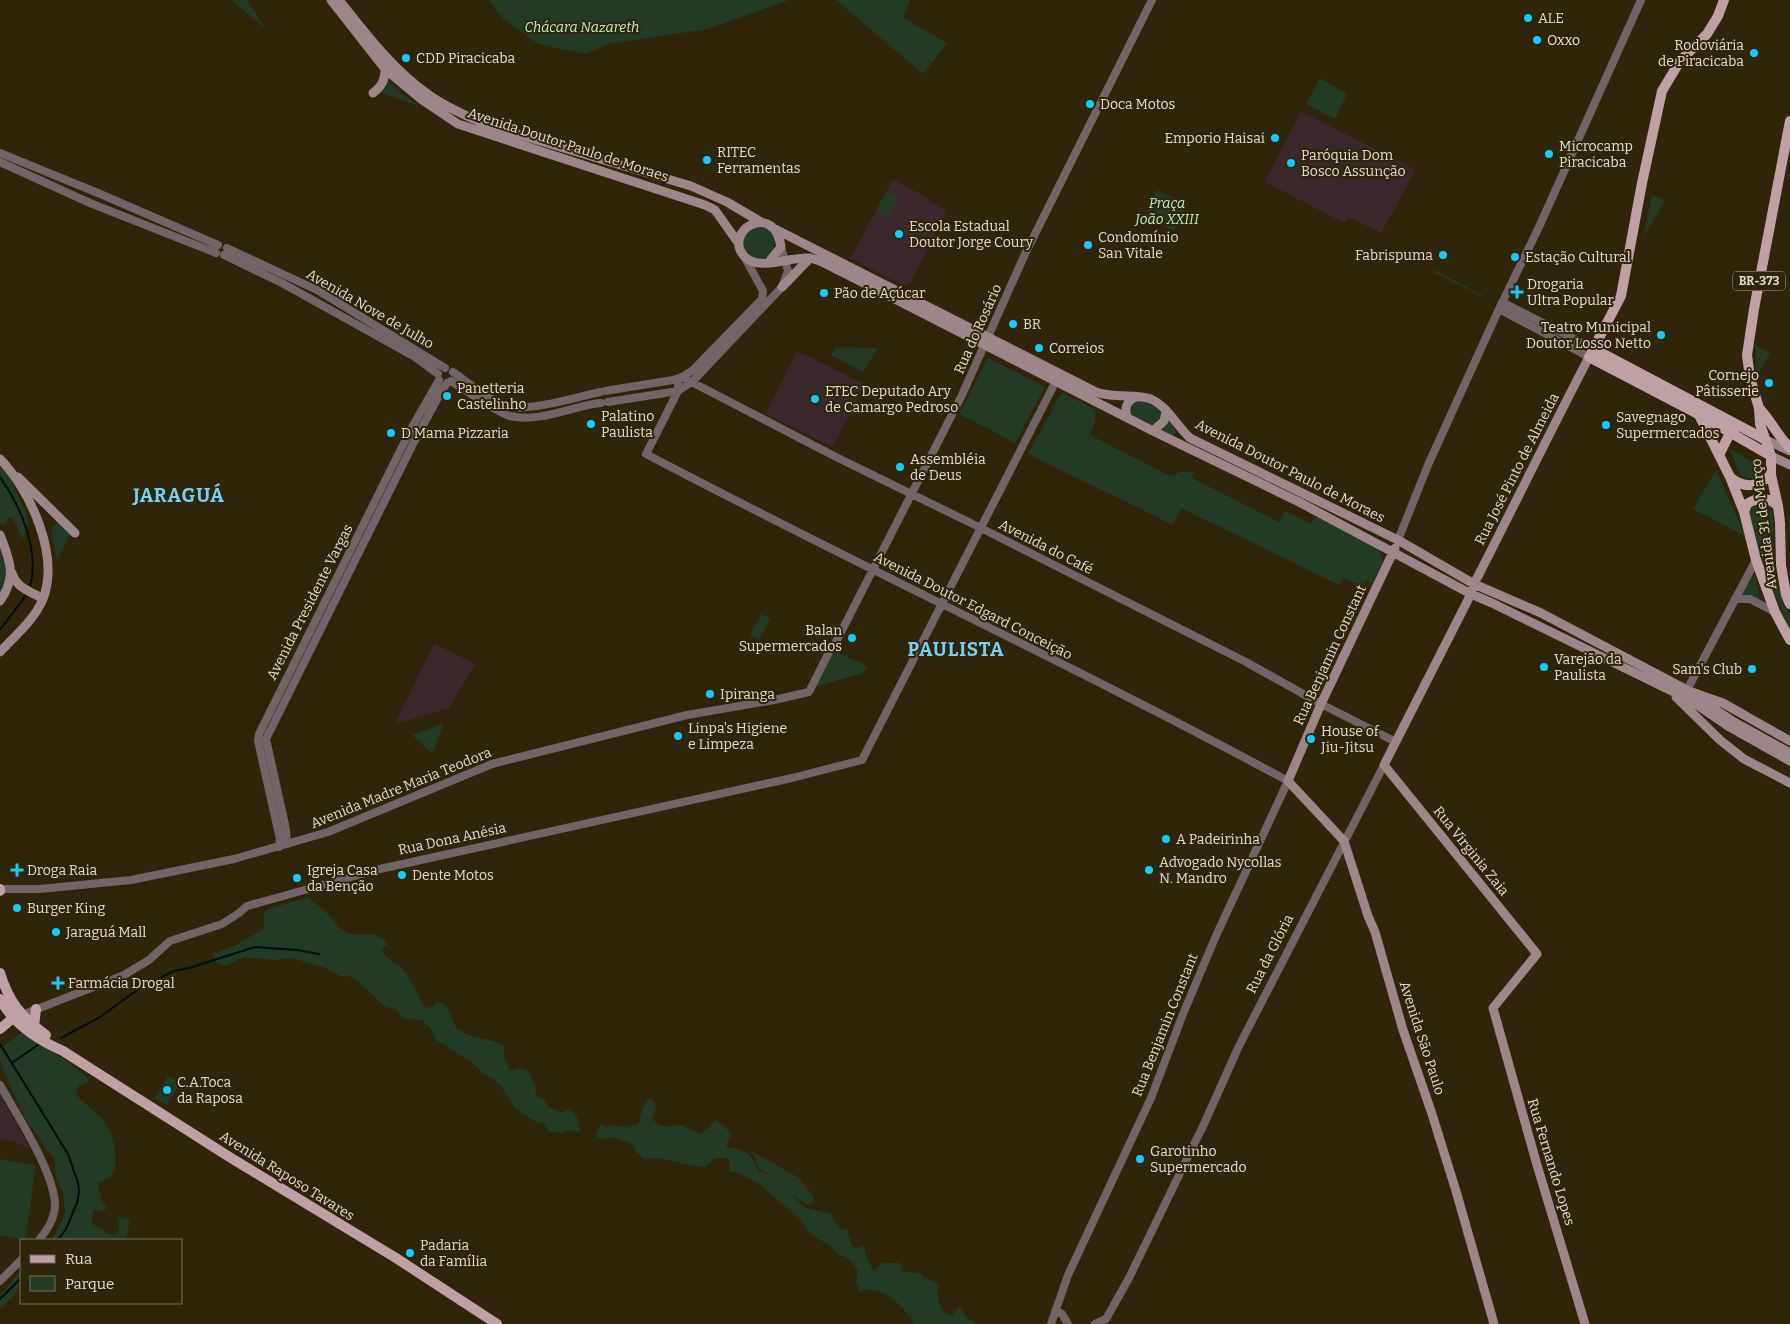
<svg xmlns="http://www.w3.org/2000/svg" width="1790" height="1324" font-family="Bitter,serif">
  <rect width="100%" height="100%" fill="#2f250b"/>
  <path fill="#3b282d" d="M1301,111L1416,170L1381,233L1349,217L1344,223L1265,182Z
    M894,180L920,194L945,210V214L910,284L904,286L851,258L892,181Z
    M797,351L865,384L833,447L766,414Z
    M434,644L475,664L449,708L395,724Z
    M0,1095L29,1147L0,1138Z"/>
  <path fill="#223a26" d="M231,0H247L266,29Z
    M489,0H789L708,29L608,44L586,54L538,44L502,18Z
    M836,0H910L904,18L947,43L923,74Z
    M1320,78L1347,94L1335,119L1306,104Z
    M387,80L401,93L419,106L381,93L386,86Z
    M1157,190L1188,205L1174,231L1145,217Z
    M887,191L898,198L888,217L876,210Z
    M1652,195L1665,201L1643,237Z
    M743 243a16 16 0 1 1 32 0a16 16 0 1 1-32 0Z
    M1434,270L1482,295V297L1433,272Z
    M1755,345L1770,353L1757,376Z
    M845,347L878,348L863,372L831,355L836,348Z
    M988,358L1045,387L1015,443L959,414Z
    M1062,392L1095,410V423L1090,435L1170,476L1181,472H1195L1192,478L1279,522L1285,511L1311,524L1314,518L1316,519L1318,517L1375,545C1388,559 1380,568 1372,583L1366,580L1363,587L1343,577L1339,585L1181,508L1173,525L1028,454Z
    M1134,400C1154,400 1170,414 1176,433L1174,435H1167L1131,416L1128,405Z
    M1730,449L1763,467L1762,474C1738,488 1737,465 1730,449Z
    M0,465C10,477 10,478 16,492C23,508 34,522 22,539L12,517L8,518L6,525L0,524Z
    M1716,470L1745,536L1693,509Z
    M1762,502C1763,502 1768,505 1769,505C1777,512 1772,552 1773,563C1774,582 1785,598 1789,615C1790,620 1790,626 1790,631L1760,559L1749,512L1755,504Z
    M58,522L71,532L57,561L51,529L52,527Z
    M0,547C8,566 7,575 0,594Z
    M1755,574L1760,602L1741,596Z
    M761,614L771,618L759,640L750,635Z
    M834,651L868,666L863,673L815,687Z
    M444,723L432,754L412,735Z
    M308,897C315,903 322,909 329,915C334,920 338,928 345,932C361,940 375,927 388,944L381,950C388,958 389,960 398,965C409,972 418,994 423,1006L431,1008L436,1002L439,1001C442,1004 446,1006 448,1009C453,1015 451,1024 459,1030C473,1039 489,1038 504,1045V1055L510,1071L518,1068L528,1071L535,1086L536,1095L546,1101L549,1108L563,1113L569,1108C576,1116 582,1121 579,1132L569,1130L562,1133L550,1132L544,1124L536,1122L515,1109L501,1086L493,1079L481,1072L474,1064L436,1040L430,1028L423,1021L402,1018L394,1007L388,1008L383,1005L362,985L349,976H340L326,968L295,959L281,958L277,960C267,960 252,957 243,958C231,960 229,973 214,960L213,954L237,945L264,928V913L268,909Z
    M21,1033C29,1038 40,1041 45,1046C60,1057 75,1067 89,1079L87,1083L78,1086L76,1095C84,1103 92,1109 100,1117C115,1132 117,1154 114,1174L98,1184L102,1203L108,1206L105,1210L101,1212L93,1209L92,1222L94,1225L112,1236L119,1230L118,1218L123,1217L130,1220L126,1240H50L56,1233L65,1213L63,1193L56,1177L55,1161L25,1118L3,1070L0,1059V1049Z
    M168,1076L180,1083L167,1105L155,1098Z
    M649,1098H651L656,1107L652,1119C667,1133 667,1123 682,1126C688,1128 695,1131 701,1134L716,1120L725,1127L731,1134L726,1148C745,1148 751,1154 759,1171L767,1174L759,1168L752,1151L799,1178L815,1198L809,1206L792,1195L804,1207L831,1214L839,1228L847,1229L852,1246L858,1248L864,1246L867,1258L874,1272L882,1263H900L902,1272L921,1273L923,1278L938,1283C938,1298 937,1310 952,1316L960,1305L966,1317L977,1324H915C903,1307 889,1289 864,1289L860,1293L856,1281L858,1271L849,1259L837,1253L831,1247L807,1231L800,1219L760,1185L746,1176L735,1172H730L729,1158H715L705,1168L658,1158L644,1159L635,1151L633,1145L614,1137L599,1139L596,1137L600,1124L607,1127L615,1125L622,1127L638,1124L643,1107Z
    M0,1159L36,1165L25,1240L0,1236Z
    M21,1271C21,1292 14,1295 0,1309V1295Z"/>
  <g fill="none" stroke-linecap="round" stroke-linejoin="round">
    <path stroke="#000f11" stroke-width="2" d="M0,477C21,507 40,551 30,587
      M0,630L27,594
      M61,1038L100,1017L140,988L174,971L189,968L255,947L297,950L319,954
      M0,1044L68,1154L78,1183L79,1192L77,1203L66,1229L58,1240
      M13,1062L38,1045
      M0,1299L21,1278"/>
    <path stroke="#726366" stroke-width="8" d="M0,153L98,193L218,245
      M0,162L90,203L216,253
      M227,248L319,291L445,368
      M224,255L282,283L415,357L438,374
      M1502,302L1594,349
      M1499,309L1589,357
      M453,372C469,383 494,404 513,407C534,410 577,397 600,392
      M682,377L836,457L981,528L1246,662L1321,704L1396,742
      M678,379V391L646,454C859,566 1077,667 1288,781L1215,938L1183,1014L1151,1098L1068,1275L1051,1324
      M451,381C464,389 497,413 510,416C541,423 571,406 601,403
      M605,391L673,380L682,377L693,370L762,299L763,291L744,256
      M608,402L678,391L693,381L782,287L788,271L781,247
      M1398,540L1428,465L1463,388L1499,309L1539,227L1641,0
      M1736,599H1750L1775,612
      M1687,690L1756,560
      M287,844L286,829L266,739L415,440L441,392L447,383
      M279,847L280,839L258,741L259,734L411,429L439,380
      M0,889H40L131,880L234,859L328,832L492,764L687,715L774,700L809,692L830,650L837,640L962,395L1025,254L1152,0
      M22,1015L124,975L149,960L170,941L222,924L239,913L247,906L380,869L792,778L862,760L1058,377
      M0,1085C17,1115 55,1173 55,1206C54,1220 47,1230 39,1240
      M0,1281L21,1260
      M1056,1310L1062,1314L1068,1324
      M1095,1324L1106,1319L1129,1278L1204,1124L1239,1046L1384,765"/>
    <path stroke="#9d868a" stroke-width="9" d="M331,0L385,69L421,99L458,124L705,205L715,210L739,244
      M339,0C366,34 393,70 429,95C447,108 467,116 487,125L691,186L727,202L761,222
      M373,93C382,86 385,80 385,69
      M775,229L1096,392C1114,399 1136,393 1151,399C1167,406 1177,426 1190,438L1398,540L1474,584L1541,613L1689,691L1723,703L1790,741
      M768,263L781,247C774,199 721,232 745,257C758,271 790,257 808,258C818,258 831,267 840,271L1153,431L1299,502L1471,594L1492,603L1690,700L1728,726L1790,761
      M782,287L810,258
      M1127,417C1124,407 1127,401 1136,397
      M1153,431L1164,421L1166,412
      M1766,440L1790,451
      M1771,456L1790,465
      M0,459C30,490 60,555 43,599C35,619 15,636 0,652
      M18,477L75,533
      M0,535C10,560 17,577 0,601
      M1395,548L1321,704L1288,781L1344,841L1368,916L1375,932L1403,1030L1431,1111L1456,1191L1494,1324
      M12,573C16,588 30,591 43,599
      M1676,697L1720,740L1744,759L1790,783
      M1700,699L1734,722L1790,753
      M1585,1324L1537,1165L1493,1008L1537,954L1384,765L1471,594L1474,584C1513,508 1550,432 1589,357"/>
    <path stroke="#bfa0a5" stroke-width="10" d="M1724,0L1718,16L1707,34L1680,61L1662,91L1642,183L1621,296L1589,357L1698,414L1771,456
      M1790,121L1754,309L1747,355L1750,378L1759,408L1760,424L1771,456V475L1778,506L1780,522L1781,565L1786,595L1790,604
      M1594,349L1766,440
      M1759,408C1771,421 1778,436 1790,448
      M1699,415L1730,477L1744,512L1756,560L1775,612L1790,640
      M1719,455L1732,429H1734
      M1731,478C1745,489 1757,487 1771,475
      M1744,512L1747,504C1759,496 1768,497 1778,506
      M0,891V889
      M0,973C9,1002 21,1017 46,1035
      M0,999C13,1024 38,1040 63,1051L231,1158L396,1258L497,1324
      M34,1027L36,1009
      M0,1029L13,1018L19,1016"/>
  </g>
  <g fill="#16cafb" stroke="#2f250b" stroke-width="2">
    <circle cx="1528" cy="18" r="5"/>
    <circle cx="1537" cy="40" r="5"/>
    <circle cx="1754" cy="53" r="5"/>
    <circle cx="406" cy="58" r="5"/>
    <circle cx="1090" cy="104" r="5"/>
    <circle cx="1275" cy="138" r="5"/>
    <circle cx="1549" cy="154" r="5"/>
    <circle cx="707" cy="160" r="5"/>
    <circle cx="1291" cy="163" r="5"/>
    <circle cx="899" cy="234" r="5"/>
    <circle cx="1088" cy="245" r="5"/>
    <circle cx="1443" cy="255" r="5"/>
    <circle cx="1515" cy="257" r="5"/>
    <path d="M1514.5 284.5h5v5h5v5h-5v5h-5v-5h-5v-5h5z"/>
    <circle cx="824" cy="293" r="5"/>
    <circle cx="1013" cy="324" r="5"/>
    <circle cx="1661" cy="335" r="5"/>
    <circle cx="1039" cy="348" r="5"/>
    <circle cx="1769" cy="383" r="5"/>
    <circle cx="447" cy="396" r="5"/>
    <circle cx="815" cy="399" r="5"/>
    <circle cx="591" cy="424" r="5"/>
    <circle cx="1606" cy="425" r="5"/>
    <circle cx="391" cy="433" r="5"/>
    <circle cx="900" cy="467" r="5"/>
    <circle cx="852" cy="638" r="5"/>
    <circle cx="1544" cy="667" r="5"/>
    <circle cx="1752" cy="669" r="5"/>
    <circle cx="710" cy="694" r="5"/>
    <circle cx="678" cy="736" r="5"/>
    <circle cx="1311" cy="739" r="5"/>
    <circle cx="1166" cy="839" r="5"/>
    <path d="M14.5 862.5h5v5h5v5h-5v5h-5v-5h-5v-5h5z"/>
    <circle cx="1149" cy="870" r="5"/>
    <circle cx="402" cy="875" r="5"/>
    <circle cx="297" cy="878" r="5"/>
    <circle cx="17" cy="908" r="5"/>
    <circle cx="56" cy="932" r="5"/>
    <path d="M55.5 975.5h5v5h5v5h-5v5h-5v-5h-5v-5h5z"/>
    <circle cx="167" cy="1090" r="5"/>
    <circle cx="1140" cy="1159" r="5"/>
    <circle cx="410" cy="1253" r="5"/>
  </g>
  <g text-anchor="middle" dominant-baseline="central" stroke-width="4" stroke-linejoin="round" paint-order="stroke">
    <rect fill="#2f250b" stroke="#aca593" stroke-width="1" x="1733" y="271.5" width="52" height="19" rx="4"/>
    <g font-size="12" font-weight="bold" fill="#e2dccd">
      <text x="1759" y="281">BR-373</text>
    </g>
    <g font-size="14" fill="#e2dccd" stroke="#2f250b" text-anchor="start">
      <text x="1538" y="18">ALE</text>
      <text x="1547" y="40">Oxxo</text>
      <text x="1744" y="45" text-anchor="end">Rodoviária<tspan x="1744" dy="16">de Piracicaba</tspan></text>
      <text x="416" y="58">CDD Piracicaba</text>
      <text x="1100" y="104">Doca Motos</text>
      <text x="1265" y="138" text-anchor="end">Emporio Haisai</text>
      <text x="1559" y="146">Microcamp<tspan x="1559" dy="16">Piracicaba</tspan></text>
      <text x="717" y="152">RITEC<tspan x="717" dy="16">Ferramentas</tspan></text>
      <text x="1301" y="155">Paróquia Dom<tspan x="1301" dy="16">Bosco Assunção</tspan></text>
      <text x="909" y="226">Escola Estadual<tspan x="909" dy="16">Doutor Jorge Coury</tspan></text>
      <text x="1098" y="237">Condomínio<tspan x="1098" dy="16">San Vitale</tspan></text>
      <text x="1433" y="255" text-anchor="end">Fabrispuma</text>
      <text x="1525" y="257">Estação Cultural</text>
      <text x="1527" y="284">Drogaria<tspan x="1527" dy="16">Ultra Popular</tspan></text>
      <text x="834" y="293">Pão de Açúcar</text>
      <text x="1023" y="324">BR</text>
      <text x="1651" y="327" text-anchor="end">Teatro Municipal<tspan x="1651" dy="16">Doutor Losso Netto</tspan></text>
      <text x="1049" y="348">Correios</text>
      <text x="1759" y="375" text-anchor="end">Cornejo<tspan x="1759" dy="16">Pâtisserie</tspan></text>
      <text x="457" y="388">Panetteria<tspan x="457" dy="16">Castelinho</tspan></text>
      <text x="825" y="391">ETEC Deputado Ary<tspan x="825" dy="16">de Camargo Pedroso</tspan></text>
      <text x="601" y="416">Palatino<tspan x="601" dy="16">Paulista</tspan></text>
      <text x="1616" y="417">Savegnago<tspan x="1616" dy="16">Supermercados</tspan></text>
      <text x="401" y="433">D Mama Pizzaria</text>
      <text x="910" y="459">Assembléia<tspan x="910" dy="16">de Deus</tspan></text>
      <text x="842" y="630" text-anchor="end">Balan<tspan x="842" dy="16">Supermercados</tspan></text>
      <text x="1554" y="659">Varejão da<tspan x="1554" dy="16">Paulista</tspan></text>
      <text x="1742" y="669" text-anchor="end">Sam's Club</text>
      <text x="720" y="694">Ipiranga</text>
      <text x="688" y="728">Linpa's Higiene<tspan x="688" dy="16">e Limpeza</tspan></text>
      <text x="1321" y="731">House of<tspan x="1321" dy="16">Jiu-Jitsu</tspan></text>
      <text x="1176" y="839">A Padeirinha</text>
      <text x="1159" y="862">Advogado Nycollas<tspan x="1159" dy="16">N. Mandro</tspan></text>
      <text x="27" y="870">Droga Raia</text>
      <text x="307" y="870">Igreja Casa<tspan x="307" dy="16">da Benção</tspan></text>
      <text x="412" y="875">Dente Motos</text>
      <text x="27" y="908">Burger King</text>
      <text x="66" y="932">Jaraguá Mall</text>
      <text x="68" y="983">Farmácia Drogal</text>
      <text x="177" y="1082">C.A.Toca<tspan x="177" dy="16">da Raposa</tspan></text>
      <text x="1150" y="1151">Garotinho<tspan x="1150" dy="16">Supermercado</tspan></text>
      <text x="420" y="1245">Padaria<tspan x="420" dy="16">da Família</tspan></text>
    </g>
    <g font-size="14" font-style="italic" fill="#baf0c2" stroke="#2f250b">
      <text x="582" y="27">Chácara Nazareth</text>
      <text x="1167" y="203">Praça<tspan x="1167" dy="16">João XXIII</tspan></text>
    </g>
    <g font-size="14" fill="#e2dccd" stroke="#2f250b">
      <text transform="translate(568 145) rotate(18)">Avenida Doutor Paulo de Moraes</text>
      <text transform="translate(370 309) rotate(30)">Avenida Nove de Julho</text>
      <text transform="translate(978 329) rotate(-66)">Rua do Rosário</text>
      <text transform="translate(1517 469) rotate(-63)">Rua José Pinto de Almeida</text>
      <text transform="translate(1290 471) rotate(27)">Avenida Doutor Paulo de Moraes</text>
      <text transform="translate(1764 524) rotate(-97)">Avenida 31 de Março</text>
      <text transform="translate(1046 547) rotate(27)">Avenida do Café</text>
      <text transform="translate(310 602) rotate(-63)">Avenida Presidente Vargas</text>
      <text transform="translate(973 606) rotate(27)">Avenida Doutor Edgard Conceição</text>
      <text transform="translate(1330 655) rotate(-65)">Rua Benjamin Constant</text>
      <text transform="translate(401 788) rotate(-22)">Avenida Madre Maria Teodora</text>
      <text transform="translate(452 839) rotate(-12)">Rua Dona Anésia</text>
      <text transform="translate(1471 851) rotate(51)">Rua Virginia Zaia</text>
      <text transform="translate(1270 954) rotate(-63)">Rua da Glória</text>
      <text transform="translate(1165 1025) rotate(-68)">Rua Benjamin Constant</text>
      <text transform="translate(1422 1038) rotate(72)">Avenida São Paulo</text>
      <text transform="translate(1551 1162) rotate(73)">Rua Fernando Lopes</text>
      <text transform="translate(287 1176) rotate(32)">Avenida Raposo Tavares</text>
    </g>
    <g font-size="19" font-weight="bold" letter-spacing="1" fill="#75d1f3" stroke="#2f250b">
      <text x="179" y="495">JARAGUÁ</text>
      <text x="956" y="649">PAULISTA</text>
    </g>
  </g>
  <rect x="20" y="1239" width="162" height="65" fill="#2f250b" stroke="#776e59"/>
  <rect x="30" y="1255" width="25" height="8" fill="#bfa0a5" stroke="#776e59"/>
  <text x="65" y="1264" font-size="15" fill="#e2dccd">Rua</text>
  <rect x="30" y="1276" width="25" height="15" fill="#223a26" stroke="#776e59"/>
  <text x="65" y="1289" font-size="15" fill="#e2dccd">Parque</text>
</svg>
